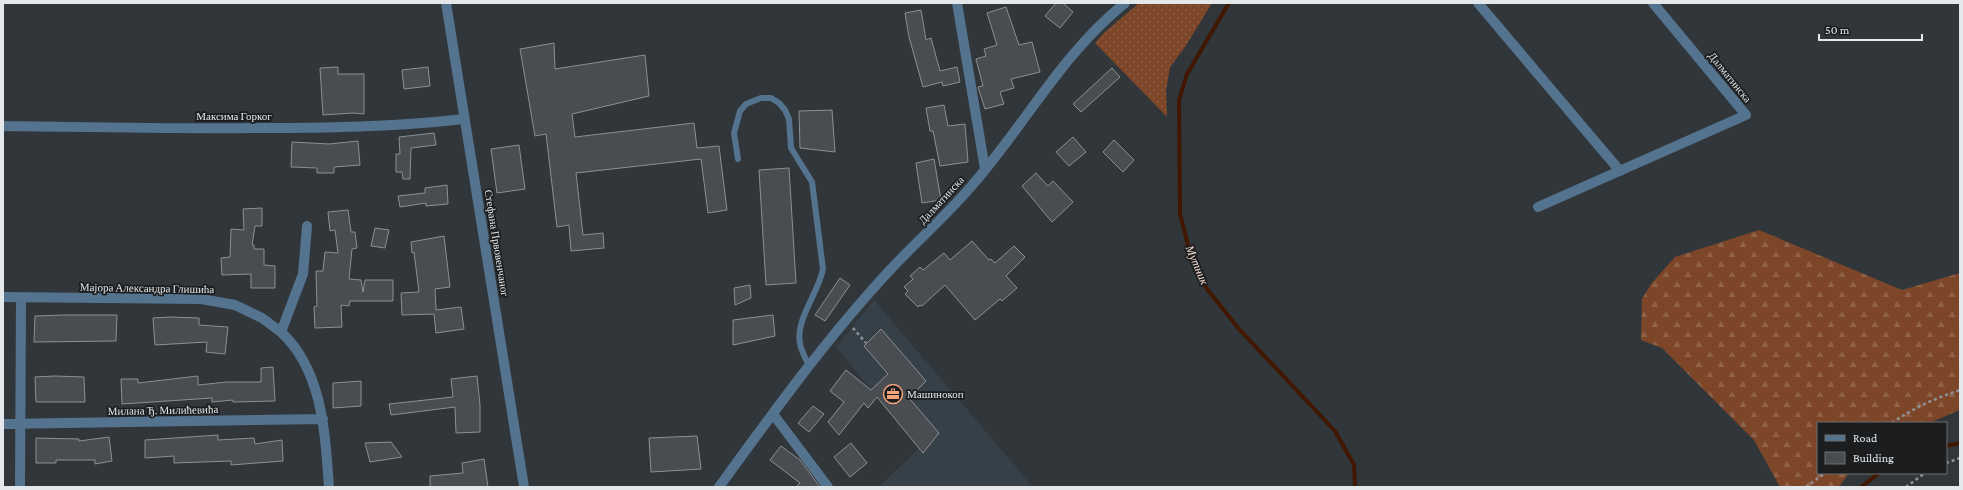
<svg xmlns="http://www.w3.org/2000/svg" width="1963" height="490" font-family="'Crimson Pro',serif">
  <defs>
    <pattern id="grass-dots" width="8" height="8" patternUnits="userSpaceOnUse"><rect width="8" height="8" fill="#7d4629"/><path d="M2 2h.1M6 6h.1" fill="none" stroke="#8f6148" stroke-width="1.8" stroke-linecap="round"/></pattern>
    <pattern id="forest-firs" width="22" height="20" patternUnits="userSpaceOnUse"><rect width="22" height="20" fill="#7d4629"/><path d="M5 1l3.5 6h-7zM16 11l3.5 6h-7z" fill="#8f6148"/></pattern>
  </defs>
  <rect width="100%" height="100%" fill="#31363a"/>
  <path fill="#364048" d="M874,300L1033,487H879L919,448L836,347Z"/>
  <path fill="url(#grass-dots)" d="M1139,3H1212L1185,47L1170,67L1166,91L1167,117L1095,43L1105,32Z"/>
  <path fill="url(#forest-firs)" d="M1759,230L1902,290L1960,273V410L1929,423H1818V473H1849L1839,487H1780L1754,440L1662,348L1641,340L1642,299L1651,284L1675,257Z"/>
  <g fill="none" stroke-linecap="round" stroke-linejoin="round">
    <path stroke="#411700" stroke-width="4" d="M1229,3L1187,74L1179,100L1180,214L1192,260L1207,289L1239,329L1335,431L1354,465L1355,487
      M1946,446L1960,443
      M1861,487L1879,473"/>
  </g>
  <path fill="#494d52" stroke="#8b9095" d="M1056,3H1063L1073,12L1060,28L1045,16Z
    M1006,7L1019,45L1032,42L1040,72L1011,79L1014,88L1000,92L1004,104L985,109L978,87L983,86L976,59L986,56L984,49L997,45L987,13Z
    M921,10L926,40L931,38L940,71L957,67L960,82L943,86L942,82L923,87L909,37L905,13Z
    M554,43L555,69L645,55L649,96L572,114L575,137L694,123L697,148L719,146L727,210L708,213L701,159L576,173L583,235L603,233L604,248L571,251L569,225L557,227L546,134L535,136L520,49Z
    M338,67V74H364V114L353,113L323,115L320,68Z
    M428,67L430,86L404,89L402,70Z
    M1112,68L1120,77L1081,112L1073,104Z
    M944,105L948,126L965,124L968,162L940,166L933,131H930L926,108Z
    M832,110L835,152L800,148L799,111Z
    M434,133L436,145L411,148L410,179H403L402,172H396V154H400L399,137Z
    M1073,137L1086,152L1069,166L1056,152Z
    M1114,140L1134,160L1123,172L1103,152Z
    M358,141L360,165L334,167V173H317V168L291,167L292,142L329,144Z
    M519,145L525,189L497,193L491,149Z
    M934,159L941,200L922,203L916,163Z
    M789,168L796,283L766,285L759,170Z
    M1036,173L1048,186L1053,181L1073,202L1052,222L1022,186Z
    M447,185L448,204L426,206V203L400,207L398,196L425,193V188Z
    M262,208V226H255L252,245H254V249H264V265L275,266V288H251V274L222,275L221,258L230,257L231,229L244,230L243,209Z
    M348,210L351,232H355L357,248L352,249L349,279L361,280L363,292L365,280H393V301H350L349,306L341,305L342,327L315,328L314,307L317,306L316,271H323L325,252L338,253L335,230L330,231L328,212Z
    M375,228L389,230L385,248L371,246Z
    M444,236L450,287L435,289L436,310L461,307L464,329L436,333L434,314L402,315L401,293L419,292L414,252L412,253L411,242Z
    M972,241L989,260L991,259L995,263L1014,246L1025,257L1006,276L1017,288L1002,301L1000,299L975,320L945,285L922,306L920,305L918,307L905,294L908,291L904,287L913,279L910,276L920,267L923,270L944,253L950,260Z
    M840,278L850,285L825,321L815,315Z
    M750,285L751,298L735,305L734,288Z
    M64,315H117L116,341L34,342L35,316Z
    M773,315L775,336L733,345V320Z
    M170,317L199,318V325L228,327L225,354L206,352L207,342L155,345L153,318Z
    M881,329L926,381L909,398L939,433L923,453L877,397L868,408L864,403L839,435L828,422L844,402L830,391L846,370L871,390L888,374L864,346Z
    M273,367L275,401L233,402V400L212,402V398L122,404L121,379H138V383L198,376V385L227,382H261V368Z
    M55,376L84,377L85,402H36L35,377Z
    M477,376L480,405V432L456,433L455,407L391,415L389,404L453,397L451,379Z
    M361,381V406L333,408V383Z
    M813,406L824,414L809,432L798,423Z
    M218,435V440L254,438L255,444L282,440L283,461L231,465V461L174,463V456L145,458V440Z
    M697,436L701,469L651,472L649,438Z
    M109,437L112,461L95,464V460H56V463H36V438L79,439V441Z
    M391,442L402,457L370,462L365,443Z
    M851,443L867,463L850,477L834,457Z
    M781,446L800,460L820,487H796L800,483L770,460Z
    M484,459L488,487H430V476L463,473L462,463Z"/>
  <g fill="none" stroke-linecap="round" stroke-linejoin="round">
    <path stroke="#909497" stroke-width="2.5" stroke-dasharray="3 3" stroke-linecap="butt" d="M853,328L866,343
      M1892,423C1913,408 1936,398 1960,390
      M1946,463L1960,458
      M1806,487L1825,473
      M1906,487L1925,473"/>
    <path stroke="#54738e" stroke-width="6" d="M738,159L734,133L740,111L746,104L761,98H771L779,103L785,110L789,119L791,148L812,182L823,269C819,292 795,320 800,343C801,351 806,359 809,366"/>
    <path stroke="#54738e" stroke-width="10" d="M957,3L985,169
      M1478,3L1620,171
      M3,126C87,127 171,129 255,128C325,128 394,127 464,119
      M1538,207L1746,115L1653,3
      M307,226L303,274L281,332C323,371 325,434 329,487
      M3,297L201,299L235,305L262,318L281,332
      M773,414L828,487
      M3,424L323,419
      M20,487L21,298
      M719,487C770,417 821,346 879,282C907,250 940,222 968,190C1022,130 1061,54 1125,3"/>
    <path stroke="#54738e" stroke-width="10" d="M446,3L524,487"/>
  </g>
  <defs>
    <symbol id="office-ring" viewBox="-11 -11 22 22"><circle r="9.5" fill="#1b1d1f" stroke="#f0a27a" stroke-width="1.5"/><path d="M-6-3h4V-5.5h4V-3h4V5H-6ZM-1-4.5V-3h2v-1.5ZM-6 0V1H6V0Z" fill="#f0a27a"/></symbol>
  </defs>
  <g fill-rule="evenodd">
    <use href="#office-ring" x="882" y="383" width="22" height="22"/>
  </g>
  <g text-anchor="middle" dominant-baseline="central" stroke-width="3.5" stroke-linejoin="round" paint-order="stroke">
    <g font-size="11" fill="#e5e8ea" stroke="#1b1d1f">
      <text transform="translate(1730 77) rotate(51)">Далматинска</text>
      <text x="234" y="116">Максима Горког</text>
      <text transform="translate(941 200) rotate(-47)">Далматинска</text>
      <text transform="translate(497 243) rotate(81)">Стефана Првовенчаног</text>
      <text transform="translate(147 288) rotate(1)">Мајора Александра Глишића</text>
      <text transform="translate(163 410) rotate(-1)">Милана Ђ. Милићевића</text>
    </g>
    <g font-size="11" fill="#e5e8ea" stroke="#1b1d1f" text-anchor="start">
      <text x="907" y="394">Машинокоп</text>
    </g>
    <g font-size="12" font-style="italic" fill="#f1d9ce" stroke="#1b1d1f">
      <text transform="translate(1197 265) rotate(67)">Мутник</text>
    </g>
  </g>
  <rect width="1963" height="490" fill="none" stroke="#e5e8ea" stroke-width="8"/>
  <rect x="1817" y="422" width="130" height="52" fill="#1b1d1f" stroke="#6c6e70"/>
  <rect x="1825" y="435" width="20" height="6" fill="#54738e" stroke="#6c6e70"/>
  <text x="1853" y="442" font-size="12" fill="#e5e8ea">Road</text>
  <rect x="1825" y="452" width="20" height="12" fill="#494d52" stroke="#6c6e70"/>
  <text x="1853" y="462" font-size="12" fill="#e5e8ea">Building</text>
  <path d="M1819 34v6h103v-6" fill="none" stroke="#e5e8ea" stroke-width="2"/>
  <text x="1825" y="34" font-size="12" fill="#e5e8ea" stroke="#1b1d1f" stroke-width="3" paint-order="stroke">50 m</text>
</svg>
